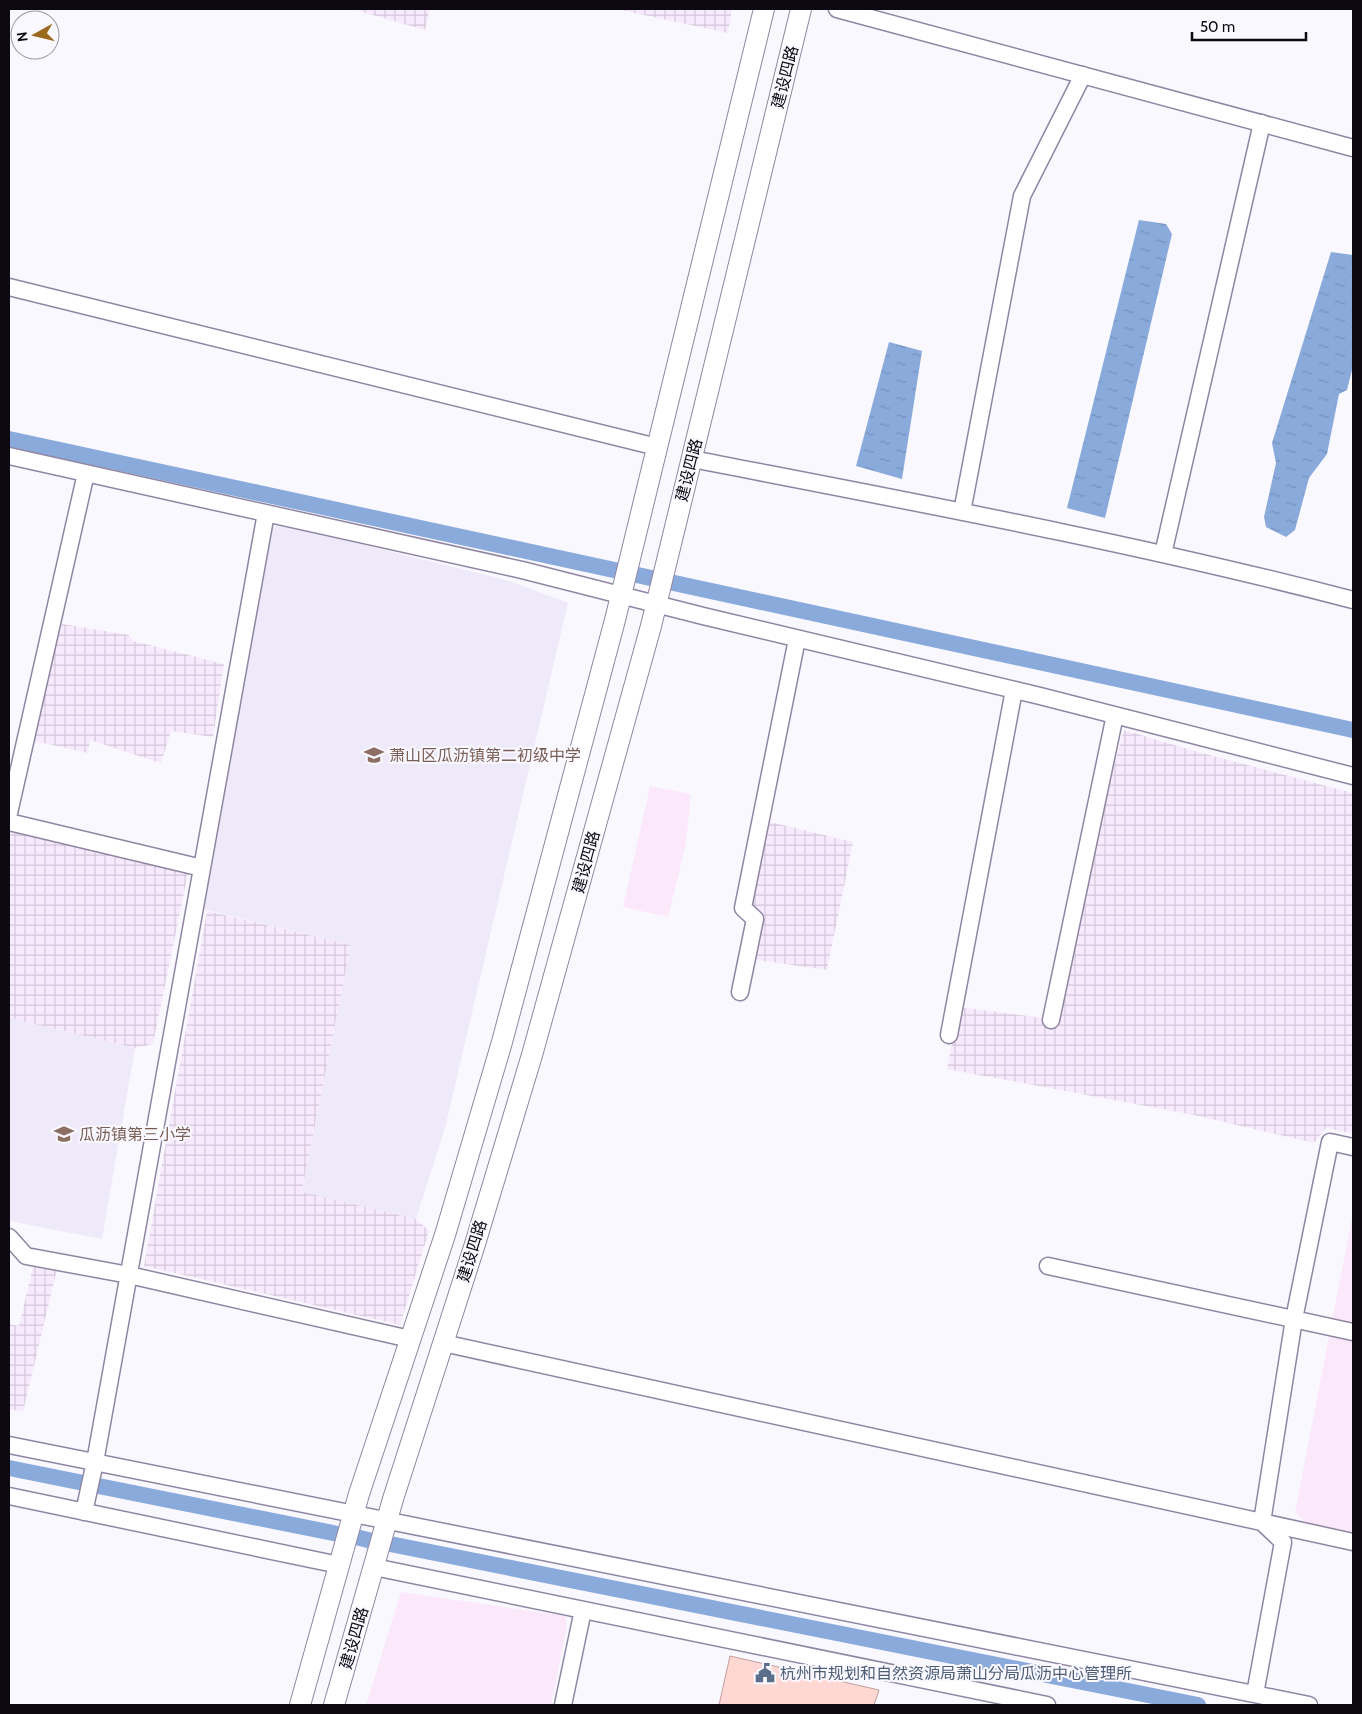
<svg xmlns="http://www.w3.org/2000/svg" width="1362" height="1714" font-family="Cabin,'Noto Sans SC',sans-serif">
  <defs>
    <pattern id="industrial-grid" width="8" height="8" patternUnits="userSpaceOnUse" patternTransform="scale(1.25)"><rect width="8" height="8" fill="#f7eafe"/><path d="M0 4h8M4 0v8" fill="none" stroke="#d3c7d9"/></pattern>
    <pattern id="water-ripples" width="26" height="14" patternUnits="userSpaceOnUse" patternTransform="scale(1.25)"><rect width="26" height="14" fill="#89aadb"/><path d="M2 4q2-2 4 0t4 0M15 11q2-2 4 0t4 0" fill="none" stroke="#7591bb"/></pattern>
  </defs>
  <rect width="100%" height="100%" fill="#faf8ff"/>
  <path fill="#fbe9fb" d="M650,786L691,794L686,844L668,917L623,907Z
    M1353,1213V1533L1310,1526L1295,1512Z
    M401,1592L565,1616L567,1626L551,1705H366Z"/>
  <path fill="url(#industrial-grid)" d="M352,9H430L425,30Z
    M616,9H732L728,33Z
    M62,624L129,635L133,641L224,664L213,737L171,731L161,763L90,740L88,753L31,740Z
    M1124,730L1198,752L1353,793V1134L1326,1128L1314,1143L1194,1115L947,1069L959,1007L1051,1019L1076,904Z
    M770,822L853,842L827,970L756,960L761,920L751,907Z
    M9,830L188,873L153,1044L135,1048L9,1018Z
    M207,911L351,945L302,1191L416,1219L429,1231L400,1325L144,1266Z
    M33,1267L57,1269L23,1412L9,1409V1324L19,1326Z"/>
  <path fill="#efeafa" d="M283,525L510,581L568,603L445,1128L416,1219L302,1192L351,945L190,906L251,540L264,529Z
    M9,1018L135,1048L102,1239L9,1221Z"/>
  <path fill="url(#water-ripples)" d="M1139,220L1166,224L1172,234L1105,518L1067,508Z
    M1331,252L1353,255V366L1347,390L1339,394L1327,454L1309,478L1295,530L1286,537L1266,527L1264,517L1276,463L1272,443Z
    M889,342L922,351L902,479L856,466Z"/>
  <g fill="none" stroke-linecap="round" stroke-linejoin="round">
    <path stroke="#89aadb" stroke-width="16" d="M9,439L1353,730
      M9,1468L338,1534
      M356,1537L372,1541
      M390,1544L1198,1705"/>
  </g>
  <path fill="#ffd8d4" stroke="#c29d9a" d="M730,1656L879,1690L874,1705H719Z"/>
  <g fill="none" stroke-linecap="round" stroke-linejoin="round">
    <defs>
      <path id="minor" d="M837,9L1353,148
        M9,287L657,447
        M9,456L522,570L703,616L1040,696L1353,776
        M692,459C913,502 1135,543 1353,600
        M962,512L1022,196L1083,75
        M1163,554L1262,123
        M9,813L86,473
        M9,822L202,868
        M740,992L755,919L743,908L797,639
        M1051,1020L1115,715
        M949,1035L1014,690
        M9,1237L26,1256L129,1275L410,1339
        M1048,1266L1353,1332
        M443,1343L1353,1542
        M9,1445L1309,1705
        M9,1496L339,1565
        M84,1512L95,1462L266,513
        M374,1567L1047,1705
        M1255,1694L1283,1542L1262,1522L1294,1319L1330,1142L1353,1147
        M563,1705L583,1610"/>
      <path id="major" d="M300,1705L359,1494L445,1235L502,1042L615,620L764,9
        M334,1705L393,1499L475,1244L532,1055L651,626L801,9"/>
    </defs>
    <use href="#minor" stroke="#8f86a3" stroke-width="19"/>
    <use href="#major" stroke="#8f86a3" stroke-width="22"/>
    <use href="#minor" stroke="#fff" stroke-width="16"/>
    <use href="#major" stroke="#fff" stroke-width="20"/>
  </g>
  <defs>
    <symbol id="school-bare" viewBox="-9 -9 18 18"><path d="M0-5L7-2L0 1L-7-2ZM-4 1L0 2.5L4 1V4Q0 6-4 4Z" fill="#8d6e63" stroke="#faf8ff" stroke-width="2.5" paint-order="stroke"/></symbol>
    <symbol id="civic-bare" viewBox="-9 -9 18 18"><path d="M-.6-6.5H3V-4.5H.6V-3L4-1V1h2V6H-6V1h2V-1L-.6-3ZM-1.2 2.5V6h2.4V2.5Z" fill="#5c6f8a" stroke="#faf8ff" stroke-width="2.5" paint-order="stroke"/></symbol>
  </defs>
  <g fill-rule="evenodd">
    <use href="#school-bare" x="360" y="741" width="28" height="28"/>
    <use href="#school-bare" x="50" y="1120" width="28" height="28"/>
    <use href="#civic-bare" x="751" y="1659" width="28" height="28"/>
  </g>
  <g text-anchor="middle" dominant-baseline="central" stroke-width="4" stroke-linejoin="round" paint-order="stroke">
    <g font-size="16" fill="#0d0913" stroke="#faf8ff">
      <text transform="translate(785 77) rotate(-76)">建设四路</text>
      <text transform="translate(689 470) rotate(-76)">建设四路</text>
      <text transform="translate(586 862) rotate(-75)">建设四路</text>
      <text transform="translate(472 1251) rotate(-73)">建设四路</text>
      <text transform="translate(354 1638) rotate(-74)">建设四路</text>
    </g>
    <g font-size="16" fill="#785e54" stroke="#faf8ff" text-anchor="start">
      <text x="389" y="755">萧山区瓜沥镇第二初级中学</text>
      <text x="79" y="1134">瓜沥镇第三小学</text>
    </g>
    <g font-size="16" fill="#4e5e75" stroke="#faf8ff" text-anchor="start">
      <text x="780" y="1673">杭州市规划和自然资源局萧山分局瓜沥中心管理所</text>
    </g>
  </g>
  <rect width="1362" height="1714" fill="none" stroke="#0d0913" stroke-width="20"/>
  <g transform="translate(35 35) rotate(262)"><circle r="24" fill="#faf8ff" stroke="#9b98a1"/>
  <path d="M0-4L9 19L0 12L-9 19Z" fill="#9a6b1d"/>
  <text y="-8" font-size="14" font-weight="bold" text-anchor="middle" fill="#0d0913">N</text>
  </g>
  <path d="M1192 32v8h114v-8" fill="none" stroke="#0d0913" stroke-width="2.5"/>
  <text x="1200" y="32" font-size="15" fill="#0d0913" stroke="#faf8ff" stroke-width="4" paint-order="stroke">50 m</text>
</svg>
